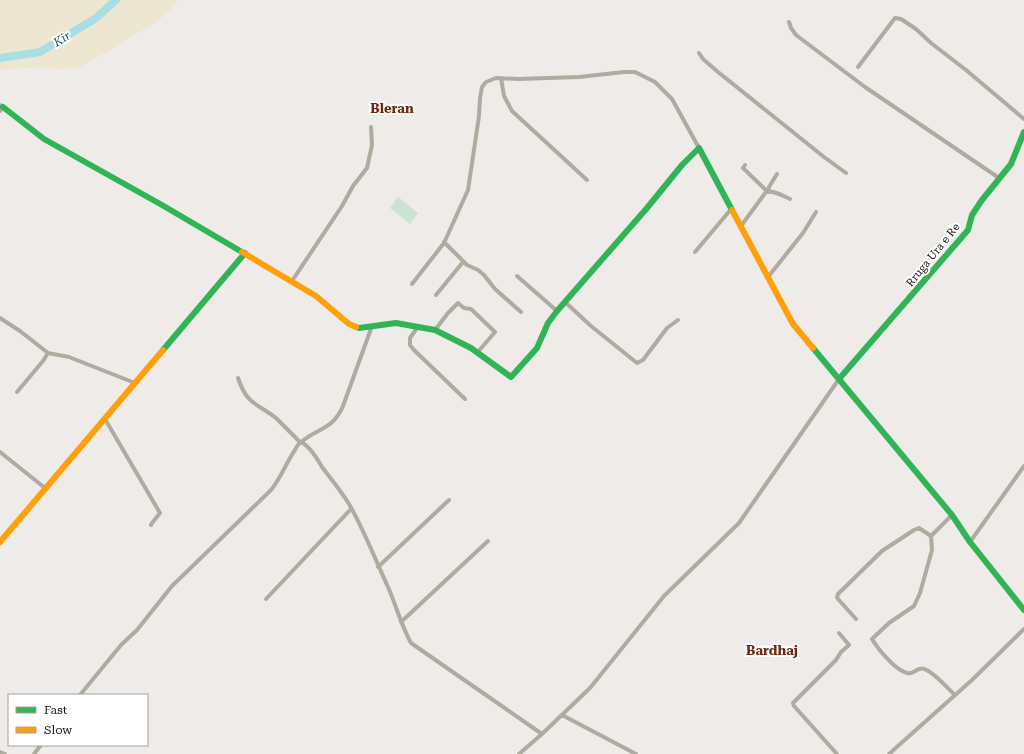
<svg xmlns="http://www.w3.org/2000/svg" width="1024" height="754" font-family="'Roboto Serif',serif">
  <rect width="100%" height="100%" fill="#eeebe9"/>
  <path fill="#c9e4d0" d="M398,197L418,213L410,224L390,208Z"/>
  <path fill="#ede7d1" d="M0,0H178L166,14L156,22L114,48L78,68L64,69L29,68L0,70Z"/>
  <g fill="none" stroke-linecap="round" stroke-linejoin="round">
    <path stroke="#a9dee7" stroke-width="8" d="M0,58L40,52L96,18L116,0"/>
    <path stroke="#afaba0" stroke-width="4" d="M789,22L791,28L796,35L865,87L999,178
      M699,53L703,59L718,72L824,157L846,173
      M858,67L895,18L901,19L916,29L931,43L966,70L1024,119
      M501,78L504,96L512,111L587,180
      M0,105L3,107L0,111
      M745,165L743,168L768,192L769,187L777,174
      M741,226L766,192C774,190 783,196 790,199
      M444,242L467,265L478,270L484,275L495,289L521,312
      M695,252L732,208
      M517,276L557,311
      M768,277L803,233L816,212
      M292,281L342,206L353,186L367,168L372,145L371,127
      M412,284L444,243L468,190L479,116L480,98L482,87L486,82L496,78L518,79L579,77L624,72H635L655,82L672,99L699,148
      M436,295L463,262
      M565,302L591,326L637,363L643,360L667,328L678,320
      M0,318L20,331L48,353
      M417,328L410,338V345L414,350L465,399
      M435,330L448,313L458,303L464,308L471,309L495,332L477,353
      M238,378C247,405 257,403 276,418C284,426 292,434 300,442C308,444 318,460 322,467C331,479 341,491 349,504C364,530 375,559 388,587C396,605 401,625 411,643L542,734
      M17,392L43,361L48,353L69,357L135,383
      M105,419L160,513L152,523L151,525
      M0,452L45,488
      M952,515L931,536L932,550L920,593L914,606L889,623L872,639C878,649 895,670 907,673C914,675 918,666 924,669C933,671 948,689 955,695
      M970,542L1024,466
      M378,567L449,500
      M266,599L351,509
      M856,619L838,599L837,597L838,594L882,551L914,530L919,528L931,536
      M401,622L488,541
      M80,695L121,645L137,630L172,586L271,490C281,478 286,463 295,450C296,448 298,444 300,443C318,427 332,431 343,406L372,326
      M562,715L636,754
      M0,752L5,754
      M34,754L41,745
      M519,754L542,734L590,688L664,596L739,523L839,379
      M837,754L794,706L793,703L836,660L841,652L849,645L839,633
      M889,754L972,680L1024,629"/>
    <path stroke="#30b455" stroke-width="6" d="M3,107L44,139L162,205L242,252
      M356,327L359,328L396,323L435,330L471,348L511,377L537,348L548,323L557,311L647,208L682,165L699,148L732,210
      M813,348L952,515L970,542L1024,610
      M163,350L245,253
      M839,379L968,230L972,215L982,200L1011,164L1024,132"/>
    <path stroke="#ff9f0a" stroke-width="6" d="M732,210L793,324L813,348
      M242,252L316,296L349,324L356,327
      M0,542L163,350"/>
  </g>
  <g text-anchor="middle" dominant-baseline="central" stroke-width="4" stroke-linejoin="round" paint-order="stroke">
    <g font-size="11" fill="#181715" stroke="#fff">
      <text transform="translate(933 255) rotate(-51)">Rruga Ura e Re</text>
    </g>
    <g font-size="12" font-style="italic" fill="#195b64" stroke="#fff">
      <text transform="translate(62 39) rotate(-32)">Kir</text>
    </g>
    <g font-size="13" font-weight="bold" fill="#6b2a10" stroke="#fff">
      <text x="392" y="108">Bleran</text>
      <text x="772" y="650">Bardhaj</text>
    </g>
  </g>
  <rect x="8" y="694" width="140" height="52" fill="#ffffff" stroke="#a3a2a1"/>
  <rect x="16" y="707" width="20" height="6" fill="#30b455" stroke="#a3a2a1"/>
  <text x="44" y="714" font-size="12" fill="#181715">Fast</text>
  <rect x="16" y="727" width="20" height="6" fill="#ff9f0a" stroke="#a3a2a1"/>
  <text x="44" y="734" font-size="12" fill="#181715">Slow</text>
</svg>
